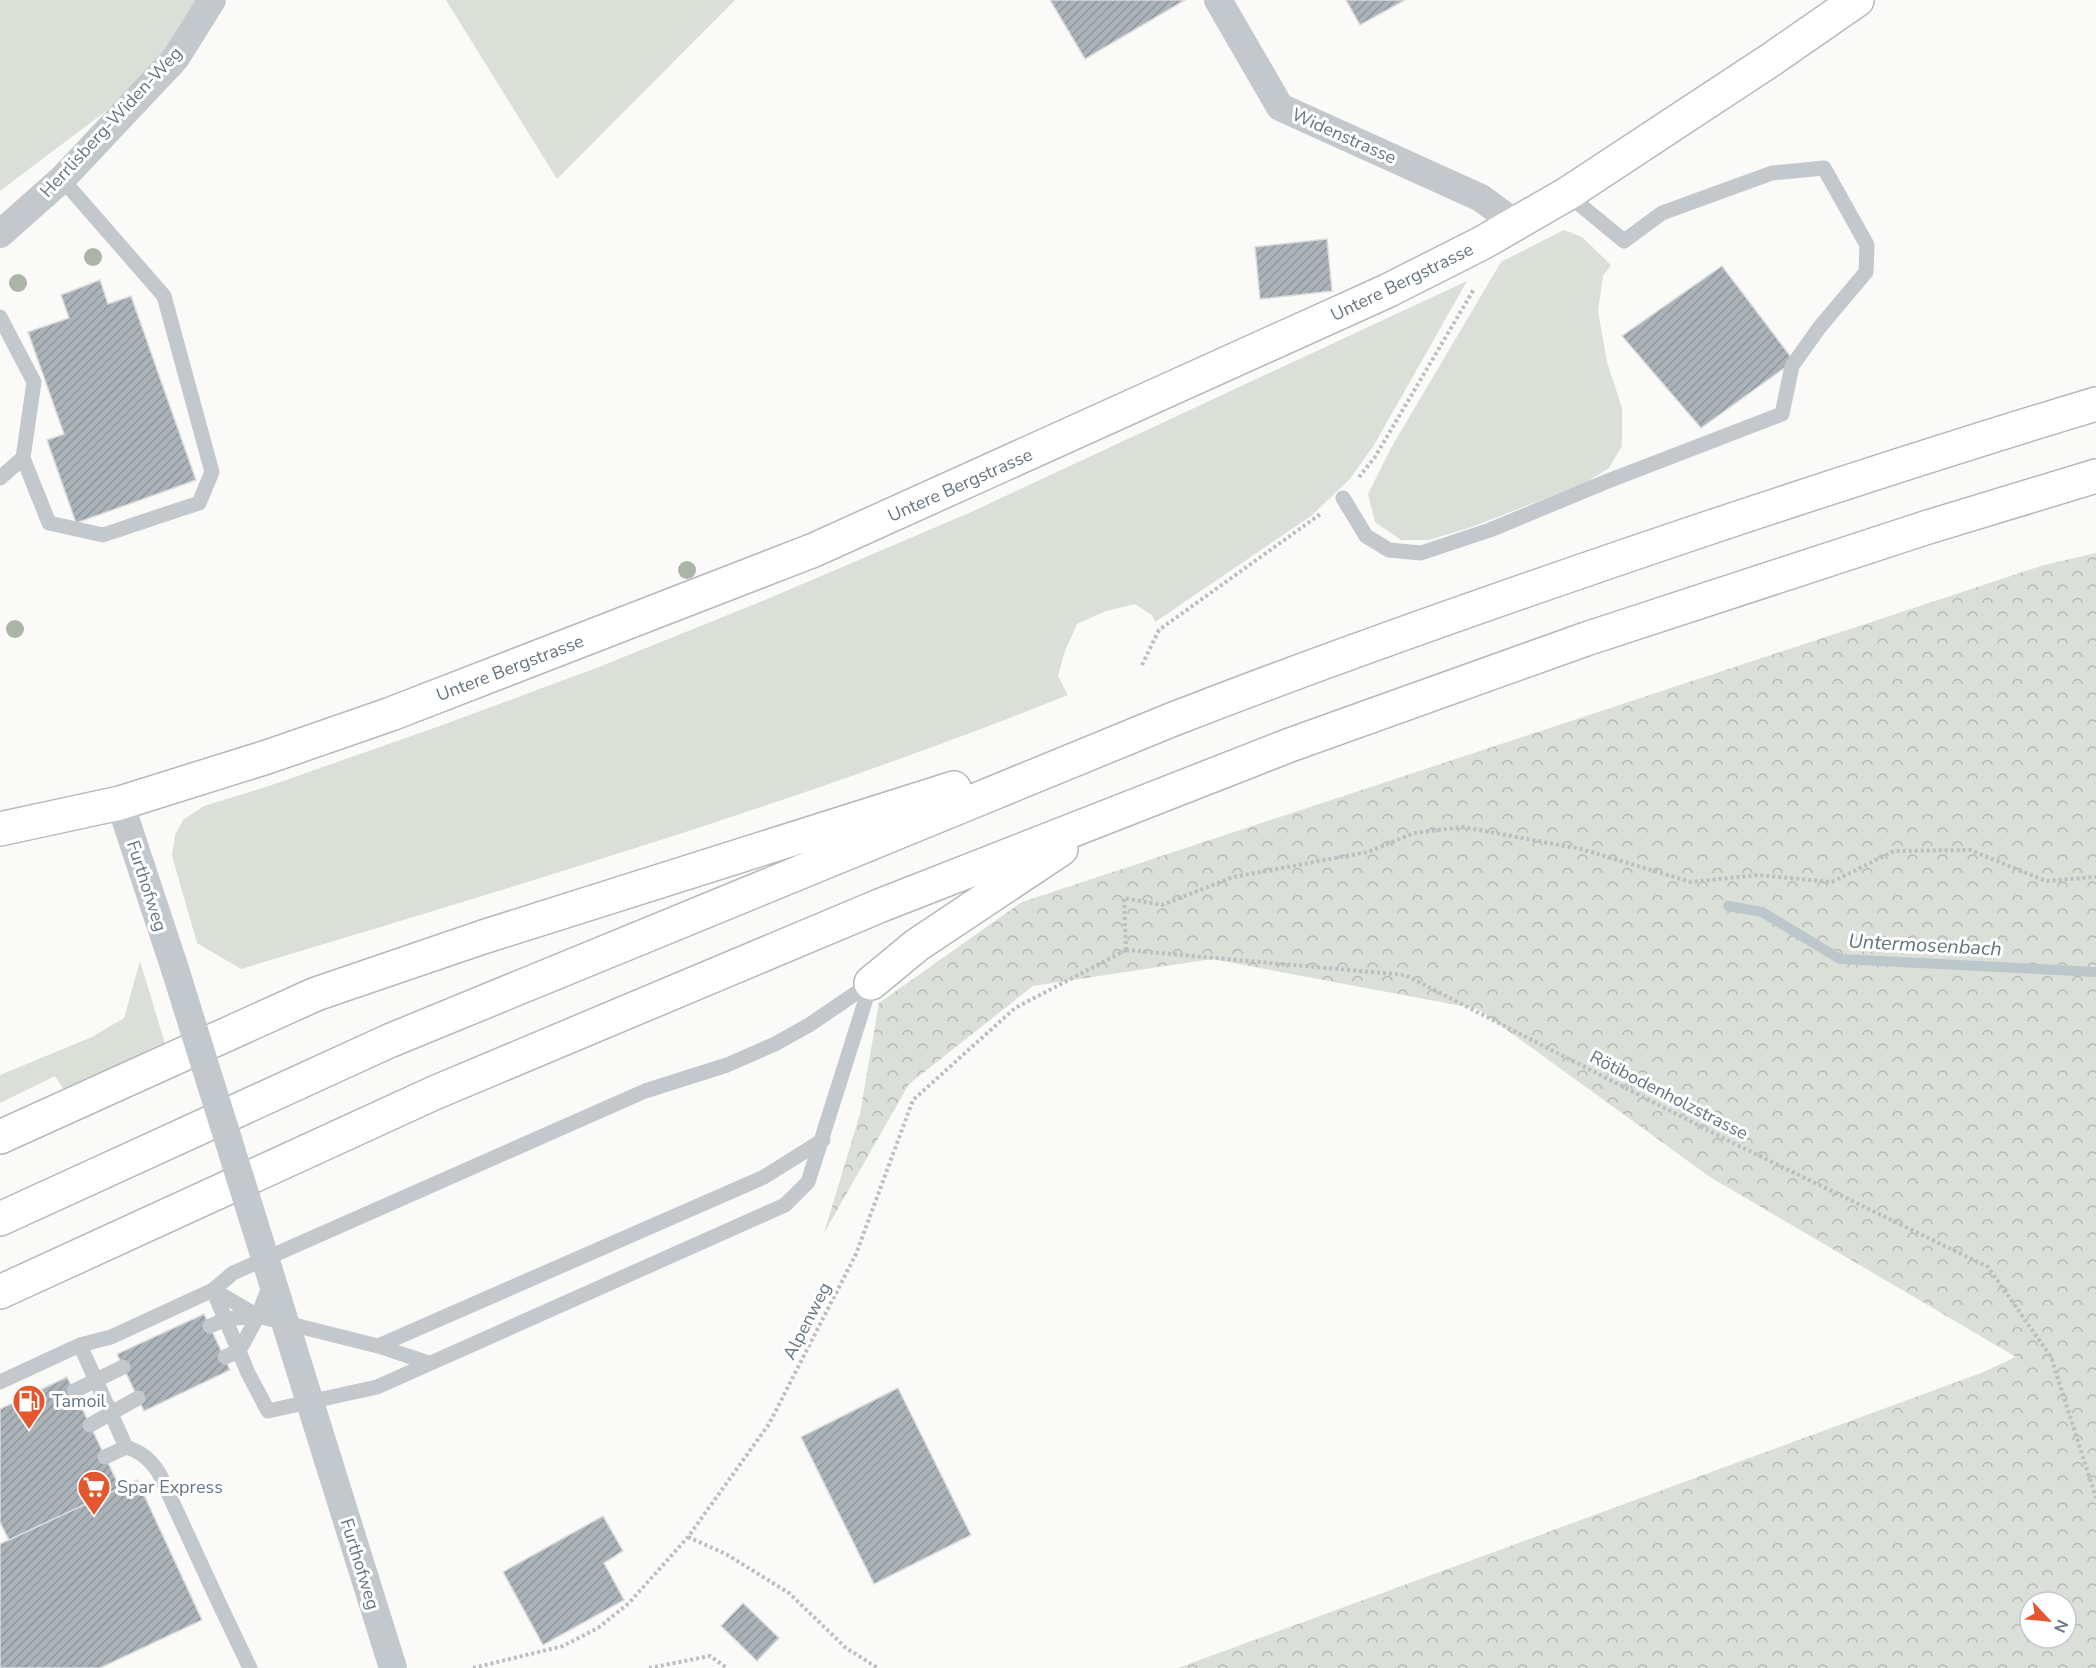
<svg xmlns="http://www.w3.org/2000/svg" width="2096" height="1668" font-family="'Nunito Sans',sans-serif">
  <defs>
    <pattern id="forest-crowns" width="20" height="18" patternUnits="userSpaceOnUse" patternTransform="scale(1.5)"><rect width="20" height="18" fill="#dadfd7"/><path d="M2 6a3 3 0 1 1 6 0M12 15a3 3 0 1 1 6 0" fill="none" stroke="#b4b9b4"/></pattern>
    <pattern id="building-hatch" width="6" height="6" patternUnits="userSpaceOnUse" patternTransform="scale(1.5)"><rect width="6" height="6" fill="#aab3b9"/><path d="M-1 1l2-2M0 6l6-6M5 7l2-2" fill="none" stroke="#8e969c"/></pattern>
  </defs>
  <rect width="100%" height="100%" fill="#fafaf8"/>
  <path fill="#dadfd7" d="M0,0H212L175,59L0,191Z
    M446,0H735L557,179Z
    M1564,230L1582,237L1611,265L1603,276L1598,311L1607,362L1622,408V446L1609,468L1585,483L1472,527L1429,540H1401L1375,522L1368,494L1391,448L1501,262Z
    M1467,281L1374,445L1350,479L1311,516L1155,622L1152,615L1135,604L1106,611L1077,624L1065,651L1058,676L1068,695C798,803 519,885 241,969L197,943L172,856L175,835L183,820L204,806L266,787L437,727L599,667L760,602L969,513Z
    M140,961L165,1044L64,1090L55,1076L0,1103V1075L92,1037L124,1018Z"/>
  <path fill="url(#forest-crowns)" fill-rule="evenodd" d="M2096,553V1668H1178L1981,1373L2016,1357L1710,1177L1478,1009L1212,959L1033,986L909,1084L824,1233L860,1114L879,1003L1022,902L2044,565ZM2030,1602H2066V1638H2030Z"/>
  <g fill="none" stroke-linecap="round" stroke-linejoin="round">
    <path stroke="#bbc7cb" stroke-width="10" d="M1728,906L1762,912L1840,959L2096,972"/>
  </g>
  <path fill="url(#building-hatch)" stroke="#dcdcda" stroke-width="1.5" d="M1050,0H1185L1085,59Z
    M1346,0H1405L1360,25Z
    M1327,239L1332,291L1260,299L1255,247Z
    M1722,266L1794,361L1701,428L1622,336Z
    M100,280L108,304L131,296L196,480L76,523L47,440L64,434L28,332L69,318L61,295Z
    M204,1314L230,1370L144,1411L117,1354Z
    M67,1377L120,1488L9,1540L0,1522V1409Z
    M898,1388L971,1535L874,1584L801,1437Z
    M137,1480L202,1620L100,1668H0V1544Z
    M603,1516L623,1551L604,1563L624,1600L543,1645L503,1572Z
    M743,1603L779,1638L757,1661L721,1626Z"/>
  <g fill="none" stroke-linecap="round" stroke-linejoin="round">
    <defs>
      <path id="secondary" d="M0,829L120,803L267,757L391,714L814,550L1387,291L1482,243L1567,194L1772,59L1857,0"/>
      <path id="motorway" d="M871,983L917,945L1061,849
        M0,1137L316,994L483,937L954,788
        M0,1219L389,1041L1171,720C1348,651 1527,589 1708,528C1837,485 1966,443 2096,404
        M0,1292L434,1093L879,906L1290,745L1586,639L1925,528L2096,476"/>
    </defs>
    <use href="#secondary" stroke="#b3babf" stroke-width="36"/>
    <use href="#motorway" stroke="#b4b9bd" stroke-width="36"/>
    <path stroke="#bbbfc2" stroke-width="4" stroke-dasharray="3 3" stroke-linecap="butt" d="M1359,477L1375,457L1474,289
      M1142,665L1159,630L1322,513
      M1126,950L1405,975L1733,1143L1988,1267L2051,1357L2096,1498
      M1126,950L1124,898L1162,905L1233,877L1368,852L1414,833L1463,827L1581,849L1691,882L1758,875L1832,882L1894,851L1970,850L2046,881L2096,877
      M688,1537L726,1554L789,1593L846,1648L878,1668
      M473,1668L563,1646L598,1628L629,1603L688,1537L769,1424L856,1254L913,1100L1015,1008L1126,950
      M649,1668L710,1656L727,1668"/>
    <path stroke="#c3c8cc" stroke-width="15" d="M0,317L34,382L23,458L0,478
      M23,458L49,523L103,535L199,503L212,472L164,296L62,179
      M1343,498L1366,536L1389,550L1421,553L1490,530L1608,481L1782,414L1792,366L1819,328L1866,272L1867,245L1824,168L1772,173L1662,213L1624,241L1567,194
      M213,1290L248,1373L268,1411L377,1387L785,1205L808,1182L871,983
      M213,1290L258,1316
      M210,1326L226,1319L258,1316L378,1346L764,1177L823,1140
      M80,1345L126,1447C141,1452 150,1459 159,1473L218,1601L250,1668
      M378,1346L429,1363
      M225,1357L239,1351L258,1316L270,1284
      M0,1382L80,1345L111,1337L213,1290L233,1273L645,1091L727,1065L775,1044L809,1025L871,983
      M74,1391L123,1367
      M90,1425L138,1398
      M105,1457L126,1447"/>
    <path stroke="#c3c8cc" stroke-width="28" d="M1218,0L1280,107L1481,198L1516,224
      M0,234L62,179L175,59L212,0
      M120,803L175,969
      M328,1460L393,1668"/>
    <use href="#secondary" stroke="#fff" stroke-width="33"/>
    <use href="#motorway" stroke="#fff" stroke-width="33"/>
    <path stroke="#c3c8cc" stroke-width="28" d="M175,969L328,1460"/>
  </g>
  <g fill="#aab4a7">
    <circle cx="93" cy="257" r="9"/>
    <circle cx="18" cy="283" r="9"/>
    <circle cx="687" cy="570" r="9"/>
    <circle cx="15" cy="629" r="9"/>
  </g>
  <defs>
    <symbol id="fuel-pin" viewBox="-11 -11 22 30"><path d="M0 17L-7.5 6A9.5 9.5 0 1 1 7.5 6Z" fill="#e4572e" stroke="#fff"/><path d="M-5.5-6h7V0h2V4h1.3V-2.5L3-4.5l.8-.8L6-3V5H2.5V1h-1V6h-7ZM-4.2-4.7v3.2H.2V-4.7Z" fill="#fff"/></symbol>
    <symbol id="supermarket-pin" viewBox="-11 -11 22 30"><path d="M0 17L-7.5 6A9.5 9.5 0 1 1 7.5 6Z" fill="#e4572e" stroke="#fff"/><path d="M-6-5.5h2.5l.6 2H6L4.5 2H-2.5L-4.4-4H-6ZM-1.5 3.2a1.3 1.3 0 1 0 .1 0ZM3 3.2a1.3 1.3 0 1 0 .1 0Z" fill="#fff"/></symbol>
  </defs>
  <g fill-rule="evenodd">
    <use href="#fuel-pin" x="10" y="1382" width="38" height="52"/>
    <use href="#supermarket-pin" x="75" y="1468" width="38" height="52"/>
  </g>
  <g text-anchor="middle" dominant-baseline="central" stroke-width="6" stroke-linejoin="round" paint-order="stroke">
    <g font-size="18" fill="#657683" stroke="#fff">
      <text transform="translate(111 122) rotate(-47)">Herrlisberg-Widen-Weg</text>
      <text transform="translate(1344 136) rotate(24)">Widenstrasse</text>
      <text transform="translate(1402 282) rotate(-26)">Untere Bergstrasse</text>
      <text transform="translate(960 485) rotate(-24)">Untere Bergstrasse</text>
      <text transform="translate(510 668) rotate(-21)">Untere Bergstrasse</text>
      <text transform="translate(147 886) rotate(72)">Furthofweg</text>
      <text transform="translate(1669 1095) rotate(27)">Rötibodenholzstrasse</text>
      <text transform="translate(807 1321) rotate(-63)">Alpenweg</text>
      <text transform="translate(360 1564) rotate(73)">Furthofweg</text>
    </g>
    <g font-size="18" fill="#657683" stroke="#fff" text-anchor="start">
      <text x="52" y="1401">Tamoil</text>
      <text x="117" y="1487">Spar Express</text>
    </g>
    <g font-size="20" font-style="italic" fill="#60757c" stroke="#fff">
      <text transform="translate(1925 945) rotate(3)">Untermosenbach</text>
    </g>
  </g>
  <g transform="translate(2048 1620) rotate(116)"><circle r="28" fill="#ffffff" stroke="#c1c8cd" stroke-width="1.5"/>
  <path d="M0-4.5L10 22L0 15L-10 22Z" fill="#e4572e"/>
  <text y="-9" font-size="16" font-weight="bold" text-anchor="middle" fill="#657683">N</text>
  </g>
</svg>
